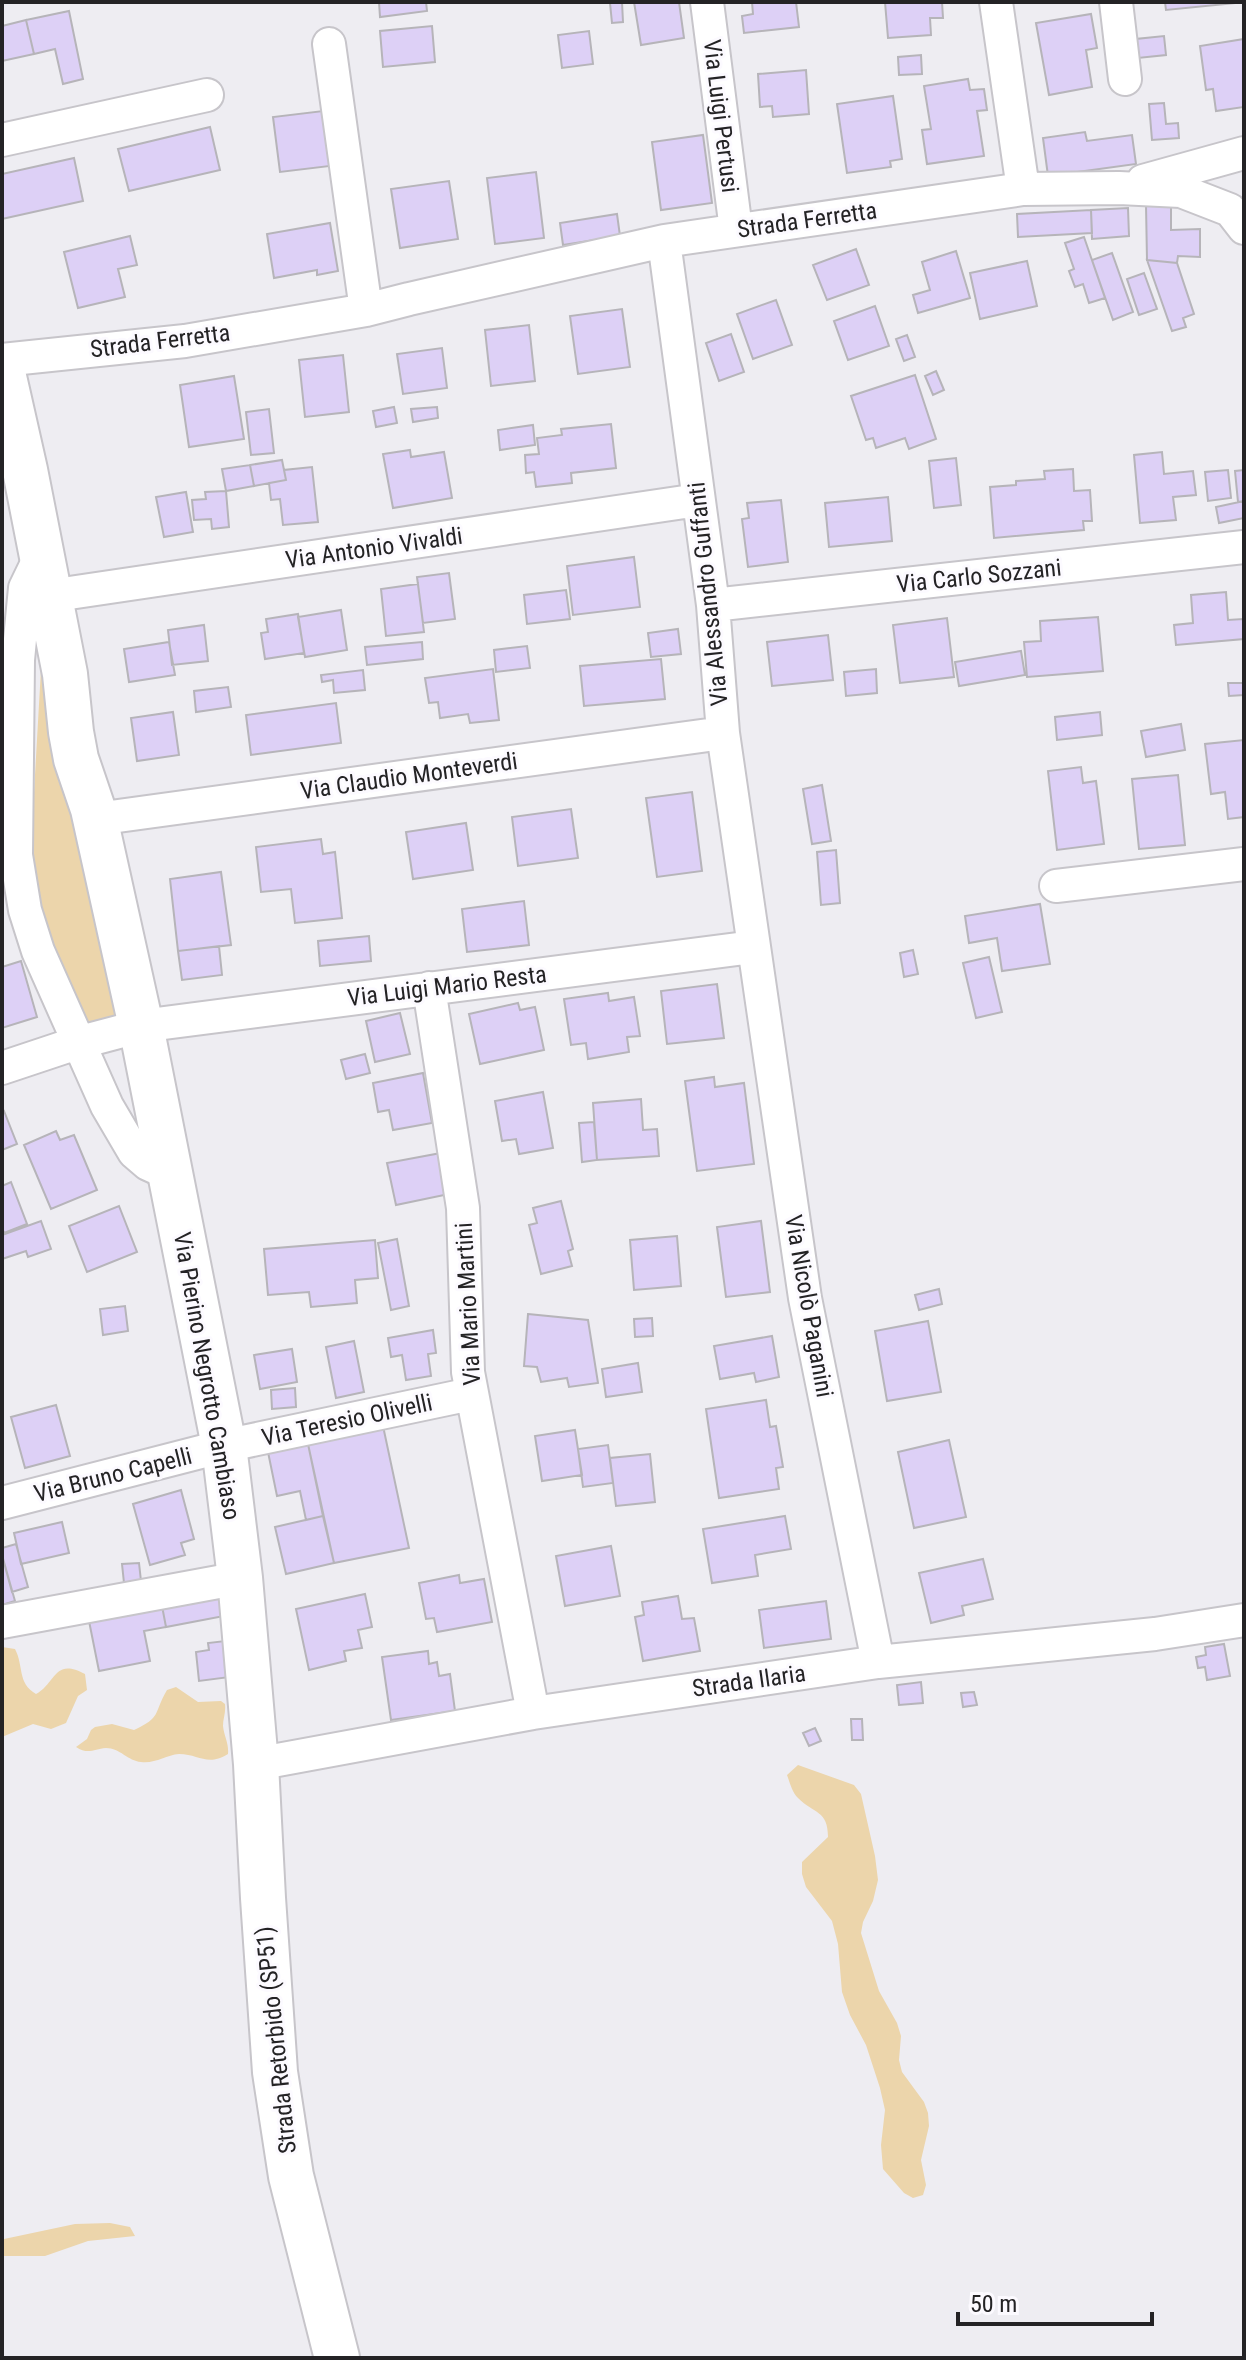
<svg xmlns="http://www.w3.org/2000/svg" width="1246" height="2360" font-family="'Roboto Condensed',sans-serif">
  <rect width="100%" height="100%" fill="#eeedf2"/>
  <path fill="#ecd5ab" d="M43,666L49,684L95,926L120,1017L92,1029L83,1020L39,914L32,862V828L41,669Z
    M2,1647L15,1649C24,1666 17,1683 36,1694C56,1683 54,1657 85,1674L87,1690L78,1696L66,1723L51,1729L33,1724L2,1737Z
    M176,1687L198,1702L221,1701L225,1704C226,1713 223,1718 223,1726C224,1736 229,1743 228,1754C207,1767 199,1754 179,1754C166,1755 155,1764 141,1762C128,1761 120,1748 106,1748C94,1749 88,1755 76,1747L87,1739L91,1730L95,1727L112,1724L134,1730C162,1717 153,1714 167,1690Z
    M798,1765L854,1785L861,1794L875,1856L878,1880L873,1901L863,1922L861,1933L879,1991L897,2023L901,2036L899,2060L902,2072L924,2102L928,2113L929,2126L921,2160L926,2185L923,2195L913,2198L904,2193L883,2169L881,2145L885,2110L880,2088L866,2045L850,2015L842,1992L838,1944L832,1921L806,1887L802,1874V1862L828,1837C828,1810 814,1814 798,1798C792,1792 790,1783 787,1775Z
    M110,2223L130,2227L135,2236L88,2241L45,2256H2L4,2239L75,2224Z"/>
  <path fill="#ddd0f6" stroke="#b6b4b9" stroke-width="2" d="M379,2H426L427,11L380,17Z
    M622,2L623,22L612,23L610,3Z
    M634,2H679L684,38L641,45Z
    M752,2H796L799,27L744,33L742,16L753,14Z
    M885,2H942L943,18H930L931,35L888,38Z
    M1165,2H1235L1236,3L1166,10Z
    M69,11L83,79L63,84L55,49L34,54L26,20Z
    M1091,14L1097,48L1086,50L1092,87L1049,95L1036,23Z
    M26,20L34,54L2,61V26Z
    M432,26L435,62L383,67L380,31Z
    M589,31L593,64L562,68L558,35Z
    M1164,36L1166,55L1138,58L1136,39Z
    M1244,39V107L1216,111L1213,89L1206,90L1200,46Z
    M921,55L922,74L899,75L898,57Z
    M806,70L809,114L773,117L772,106L760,107L758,74Z
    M968,79L970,90L984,89L987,110L977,111L984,156L927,164L922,130L931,129L924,86Z
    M893,96L902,159L890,161L891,167L847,173L837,104Z
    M1164,103L1166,124L1178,123L1179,138L1152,140L1149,104Z
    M323,111L330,166L280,172L273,117Z
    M210,127L220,170L129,191L118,149Z
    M1085,132L1087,141L1132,135L1136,164L1048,176L1043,138Z
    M703,135L712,203L661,210L652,142Z
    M74,158L83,201L2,219V174Z
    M536,172L544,238L495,244L487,178Z
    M449,181L458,239L400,248L391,189Z
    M1146,205H1171V230L1200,229V257L1178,256L1177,263L1147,260Z
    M1128,208L1129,236L1092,239L1091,210Z
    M1091,210L1092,233L1018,237L1017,214Z
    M617,214L620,236L563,245L560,223Z
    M330,223L338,271L317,275V270L274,278L267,234Z
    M130,236L137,265L118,269L125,297L78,308L64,252Z
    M1084,237L1105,298L1089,303L1083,284L1075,287L1069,271L1074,269L1065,243Z
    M856,249L869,285L827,300L813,265Z
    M956,251L970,298L918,313L913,295L930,290L922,262Z
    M1112,253L1133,312L1113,320L1092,260Z
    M1147,260L1177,263L1194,314L1183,318L1186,327L1172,331Z
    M1027,261L1037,306L980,319L970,273Z
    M1144,273L1157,309L1139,315L1127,279Z
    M776,300L792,345L753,359L737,314Z
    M875,306L889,346L848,360L834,321Z
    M622,309L630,367L578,374L570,316Z
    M529,325L535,381L491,386L485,330Z
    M731,334L744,372L719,381L706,343Z
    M907,335L915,357L904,361L896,339Z
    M442,348L447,388L403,394L397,354Z
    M343,355L349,412L305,417L299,360Z
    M936,371L944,390L933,395L925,376Z
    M915,375L936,439L909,449L905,438L876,448L873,438L866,440L851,396Z
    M234,376L244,439L189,447L180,385Z
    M394,407L397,423L376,427L373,411Z
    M437,407L438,418L413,422L411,409Z
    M269,409L274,453L251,455L246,412Z
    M611,424L616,468L571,473L572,483L536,487L534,472L526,473L525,455L539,454L537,438L562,435L561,429Z
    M533,425L535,445L500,450L498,430Z
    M410,450L411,457L444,452L452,498L393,508L383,454Z
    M1162,452L1164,474L1193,471L1196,495L1173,497L1176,520L1140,523L1134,455Z
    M956,458L961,505L934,508L929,461Z
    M282,460L286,480L254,486L250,465Z
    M250,465L254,486L226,491L222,469Z
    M312,467L318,522L283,525L280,499L271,500L269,483L286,480L284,470Z
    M1073,469L1074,491L1090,490L1092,521H1083L1084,530L994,538L990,487L1016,485V481L1045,479L1044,471Z
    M1228,470L1231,498L1208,501L1205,472Z
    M1244,470V501L1238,502L1235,471Z
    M226,491L229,527L212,529L211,519L194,520L192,500L206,499L205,492Z
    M186,492L193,532L164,537L156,497Z
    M888,497L892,541L829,547L825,503Z
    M781,500L788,562L748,567L742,519L749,518L747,503Z
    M1244,501V518L1219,523L1216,507Z
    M634,557L640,607L573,615L567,566Z
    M449,573L455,619L423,623L417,577Z
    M418,584L424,632L386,636L381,589Z
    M566,590L570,619L527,624L524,595Z
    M1226,592L1228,620L1243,619L1244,639L1176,645L1174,625L1193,623L1191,595Z
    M341,610L347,650L305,657L298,617Z
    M298,614L304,653L265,659L261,633L268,632L266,619Z
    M1098,617L1103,671L1027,677L1024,642L1041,641L1040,621Z
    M947,618L954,677L900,683L893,625Z
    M204,625L208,661L172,665L168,630Z
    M678,629L681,654L651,657L648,633Z
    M828,635L833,680L772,686L767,642Z
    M169,642L175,675L129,682L124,649Z
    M422,642L423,659L367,665L365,647Z
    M527,646L530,668L496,672L494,650Z
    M1021,651L1025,675L959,686L955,662Z
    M661,659L665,699L584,706L580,666Z
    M493,669L499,720L470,723L468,714L440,718L438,702L429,703L425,678Z
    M876,669L877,693L846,696L844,672Z
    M363,670L365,690L334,693L333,680L322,682L321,675Z
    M1228,683H1243L1244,695L1229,696Z
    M228,687L231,707L196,712L194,691Z
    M336,703L341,743L251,755L246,715Z
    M173,712L179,755L137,761L131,718Z
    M1100,712L1102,735L1057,740L1055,717Z
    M1181,724L1185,750L1146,757L1141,731Z
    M1244,740V817L1228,819L1225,792L1211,794L1205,744Z
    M1081,767L1083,783L1096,781L1104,844L1057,850L1048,771Z
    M1178,775L1185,845L1139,849L1132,779Z
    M822,785L831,841L812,844L803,789Z
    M692,792L702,871L657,877L646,798Z
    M571,809L578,858L518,866L512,817Z
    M466,823L473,870L413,879L406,832Z
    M321,839L323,854L335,852L342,918L295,923L291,889L261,892L256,847Z
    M836,850L840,903L821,905L817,852Z
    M221,872L231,945L178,951L170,879Z
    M524,901L529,945L467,952L462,909Z
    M1040,904L1050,964L1002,971L997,938L969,943L965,916Z
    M369,936L371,961L320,966L318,941Z
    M219,946L222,975L182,980L178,951Z
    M913,950L918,974L904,977L900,953Z
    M989,957L1002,1012L976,1018L963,963Z
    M21,961L37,1017L2,1028V967Z
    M717,984L724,1038L667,1044L661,991Z
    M608,993L609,1001L634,997L640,1036L627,1037L629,1052L588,1059L586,1043L571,1045L564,999Z
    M518,1003L520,1010L535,1007L544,1050L480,1064L469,1014Z
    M400,1013L410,1054L375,1062L366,1021Z
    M365,1054L370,1073L346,1079L341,1060Z
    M423,1073L432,1123L393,1130L389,1110L378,1112L373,1083Z
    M714,1077L715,1087L744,1083L754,1164L697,1171L685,1081Z
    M543,1092L553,1148L519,1154L516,1139L502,1141L495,1101Z
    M641,1099L643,1130L657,1129L659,1156L597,1160L593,1103Z
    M4,1111L17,1144L2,1150V1112Z
    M594,1122L597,1160L582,1162L579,1123Z
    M56,1131L60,1140L74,1135L97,1190L51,1209L24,1145Z
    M441,1153L449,1194L396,1205L387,1163Z
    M11,1182L27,1224L4,1233L2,1227V1186Z
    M561,1201L573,1249L568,1251L572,1266L541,1274L529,1225L537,1223L533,1208Z
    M119,1206L137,1252L87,1272L69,1226Z
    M41,1221L51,1249L28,1257L26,1251L2,1259V1235Z
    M761,1221L770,1292L726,1297L717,1227Z
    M677,1236L681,1286L634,1290L630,1240Z
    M397,1239L409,1306L391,1310L378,1243Z
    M375,1240L378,1278L355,1280L357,1303L311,1307L309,1292L268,1295L264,1249Z
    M939,1289L942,1304L919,1310L915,1295Z
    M125,1306L128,1331L103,1335L100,1309Z
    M528,1314L588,1320L598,1383L569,1387L567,1378L541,1382L537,1367L524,1366Z
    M652,1318L653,1336L635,1337L634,1319Z
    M928,1321L941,1392L887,1401L875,1331Z
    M433,1330L436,1353L428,1354L431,1376L406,1380L402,1355L391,1357L388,1338Z
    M772,1336L779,1377L756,1382L754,1373L720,1379L714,1346Z
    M354,1341L364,1392L336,1398L326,1347Z
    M292,1349L297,1382L260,1389L254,1355Z
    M638,1363L642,1392L606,1397L602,1369Z
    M295,1388L296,1407L272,1409L271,1390Z
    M766,1400L770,1427L776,1426L783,1467L776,1468L779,1489L719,1498L706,1409Z
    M56,1405L70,1456L25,1468L11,1417Z
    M383,1426L409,1548L334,1563L308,1444Z
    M575,1430L582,1475L542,1481L535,1436Z
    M949,1440L966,1517L914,1528L898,1452Z
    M308,1444L323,1516L306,1520L300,1491L277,1496L268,1452Z
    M608,1445L613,1483L583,1487L578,1449Z
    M650,1454L655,1502L616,1506L610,1458Z
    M181,1490L194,1539L181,1543L185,1555L150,1565L133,1504Z
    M323,1516L334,1563L286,1574L275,1527Z
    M785,1516L791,1549L755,1555L758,1576L712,1583L703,1529Z
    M62,1522L69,1553L21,1564L14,1533Z
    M16,1544L28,1587L12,1592L2,1555V1548Z
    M611,1546L620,1596L565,1606L556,1556Z
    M2,1555L15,1601L2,1605Z
    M983,1559L993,1599L962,1606L964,1615L931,1623L919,1573Z
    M139,1563L141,1581L124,1583L122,1564Z
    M459,1575L460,1583L484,1579L492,1622L437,1632L434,1618L426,1619L419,1583Z
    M365,1594L372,1627L358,1630L362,1648L344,1651L346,1661L309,1670L296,1609Z
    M220,1595L224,1616L166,1627L162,1606Z
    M678,1596L682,1619L694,1618L700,1651L643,1661L635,1617L644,1615L642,1602Z
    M826,1601L831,1639L764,1648L759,1610Z
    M162,1606L166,1627L144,1631L150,1661L99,1671L89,1621Z
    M225,1641L230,1677L199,1681L196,1652L209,1650L208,1643Z
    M1224,1644L1230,1676L1207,1680L1205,1667L1198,1668L1196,1657L1206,1655L1205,1647Z
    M428,1651L429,1664L437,1662L439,1676L450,1674L455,1711L391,1720L382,1657Z
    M921,1682L923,1703L899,1705L897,1685Z
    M974,1692L977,1705L963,1707L961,1693Z
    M851,1719H862L863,1740H852Z
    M815,1728L821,1741L809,1746L803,1733Z"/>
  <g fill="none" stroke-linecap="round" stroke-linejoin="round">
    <defs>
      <path id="street" d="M707,2L736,230
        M996,2L1023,189
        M1116,2L1125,79
        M329,44L366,310
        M2,140L207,95
        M1143,181L1244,153
        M664,241L713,605L723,733L805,1298L878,1662
        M2,360L185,341L366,310L409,299L664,241L1023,189L1119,188L1181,191L1230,210L1244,228
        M41,555L25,588L18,660L16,855L25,910L38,951L107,1106L134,1152L148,1164L170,1174
        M49,596L698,500
        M713,605L1244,547
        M96,819L723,733
        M1056,886L1244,864
        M429,988L463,1208L468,1372L533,1713
        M2,1068L77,1043L141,1026L753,947
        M2,1503L224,1446L471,1394
        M2,1622L240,1578
        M256,1764L533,1713L878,1662L1155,1634L1244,1620"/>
      <path id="secondary" d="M2,368L25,470L65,674L71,732L76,759L93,809L141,1026L224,1446L240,1578L256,1764L263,1898L275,2072L291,2176L337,2358"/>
    </defs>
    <use href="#street" stroke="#c7c5ca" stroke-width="36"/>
    <use href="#secondary" stroke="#c7c5ca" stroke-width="48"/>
    <use href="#street" stroke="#fff" stroke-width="32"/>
    <use href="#secondary" stroke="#fff" stroke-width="44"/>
  </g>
  <g text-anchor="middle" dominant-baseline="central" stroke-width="6" stroke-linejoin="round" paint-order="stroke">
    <g font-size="24" fill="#242325" stroke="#fcfaff">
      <text transform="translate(721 116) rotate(83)">Via Luigi Pertusi</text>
      <text transform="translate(807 220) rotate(-8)">Strada Ferretta</text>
      <text transform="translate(160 341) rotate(-7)">Strada Ferretta</text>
      <text transform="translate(374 548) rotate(-8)">Via Antonio Vivaldi</text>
      <text transform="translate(979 576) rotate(-6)">Via Carlo Sozzani</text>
      <text transform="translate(708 594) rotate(-96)">Via Alessandro Guffanti</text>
      <text transform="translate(409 776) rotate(-8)">Via Claudio Monteverdi</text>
      <text transform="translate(447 986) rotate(-7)">Via Luigi Mario Resta</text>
      <text transform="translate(468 1304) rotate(-93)">Via Mario Martini</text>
      <text transform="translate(809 1306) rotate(80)">Via Nicolò Paganini</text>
      <text transform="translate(207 1376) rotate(80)">Via Pierino Negrotto Cambiaso</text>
      <text transform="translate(347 1420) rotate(-12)">Via Teresio Olivelli</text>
      <text transform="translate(113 1475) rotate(-14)">Via Bruno Capelli</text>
      <text transform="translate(749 1681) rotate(-8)">Strada Ilaria</text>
      <text transform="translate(276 2040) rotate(-96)">Strada Retorbido (SP51)</text>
    </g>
  </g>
  <rect width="1246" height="2360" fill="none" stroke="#242325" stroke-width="8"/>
  <path d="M958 2312v12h194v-12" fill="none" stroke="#242325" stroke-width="4"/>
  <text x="970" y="2312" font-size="24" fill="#242325" stroke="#fcfaff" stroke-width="6" paint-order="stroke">50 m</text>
</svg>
